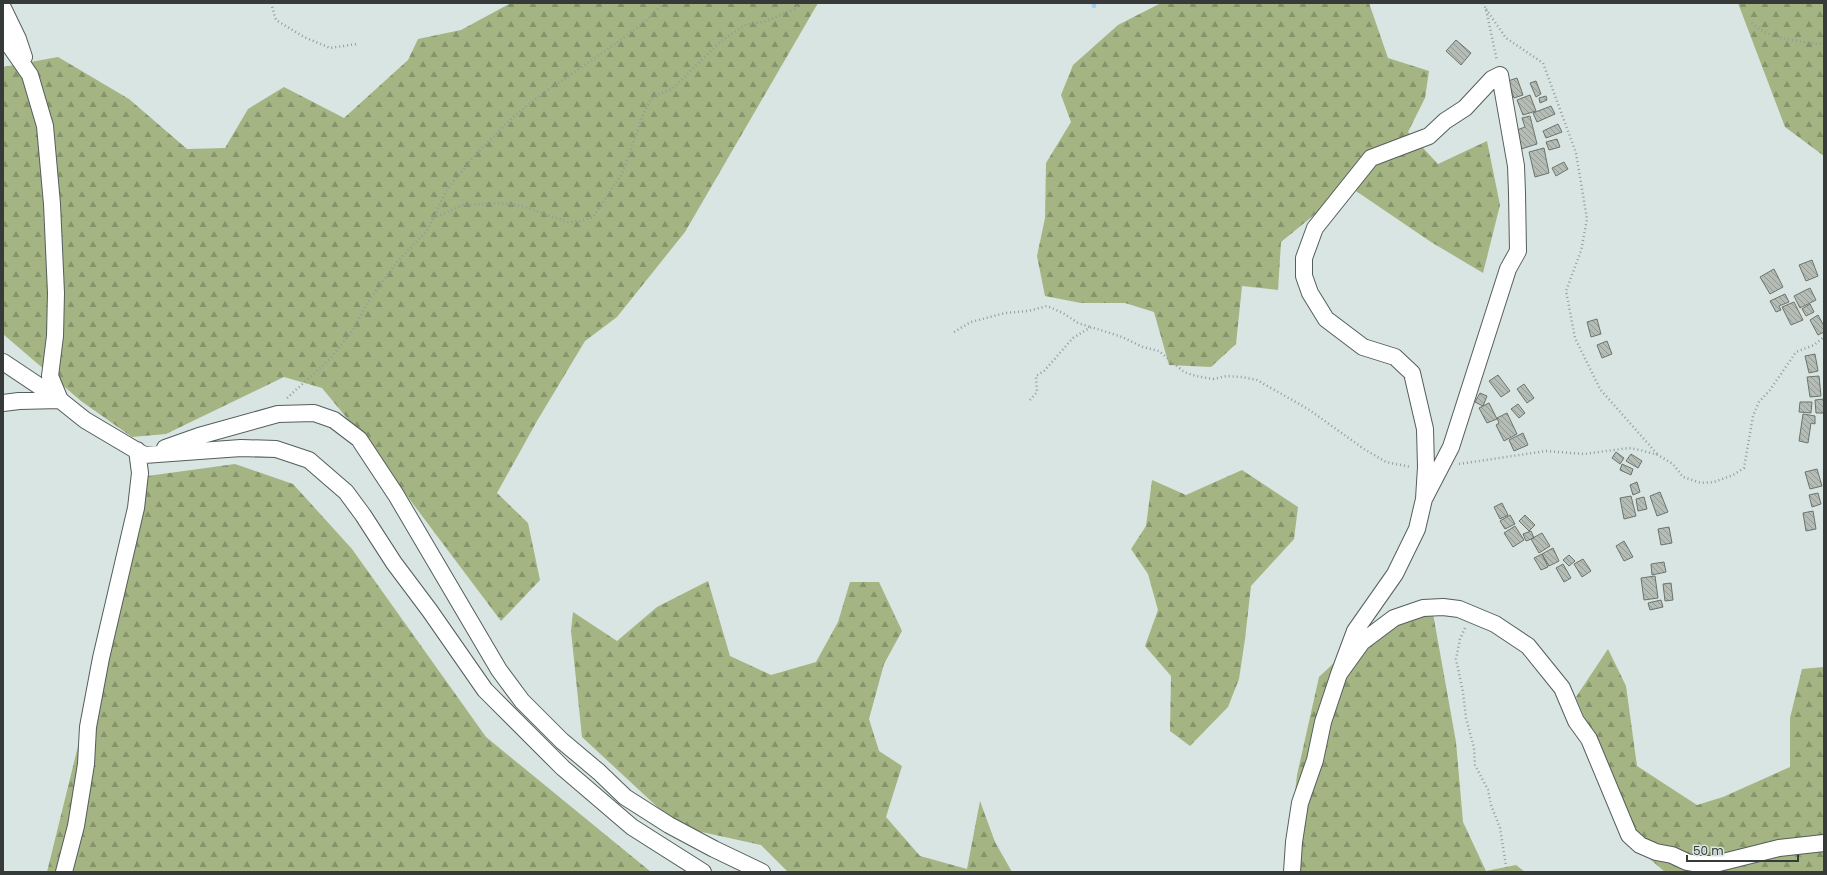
<svg xmlns="http://www.w3.org/2000/svg" width="1827" height="875" font-family="Poppins,sans-serif">
  <defs>
    <pattern id="forest-firs" width="22" height="20" patternUnits="userSpaceOnUse"><rect width="22" height="20" fill="#a4b482"/><path d="M5 1l3.5 6h-7zM16 11l3.5 6h-7z" fill="#86946b"/></pattern>
    <pattern id="building-back-hatch" width="6" height="6" patternUnits="userSpaceOnUse"><rect width="6" height="6" fill="#b4bcb5"/><path d="M-1 5l2 2M0 0l6 6M5-1l2 2" fill="none" stroke="#939a94"/></pattern>
  </defs>
  <rect width="100%" height="100%" fill="#d9e5e2"/>
  <path fill="url(#forest-firs)" d="M511,3H818L685,232L617,317L585,341L537,421L497,493L528,523L540,580L501,621L365,440L322,388L284,377L166,434L132,437L81,401L3,334V67L58,57L129,99L187,149L225,148L248,109L284,87L344,118L408,60L418,39L461,30Z
    M1161,3H1369L1388,58L1429,71L1425,98L1408,132L1438,164L1487,141L1500,205L1483,273L1431,242L1353,189L1314,215L1281,242L1278,290L1242,286L1236,344L1211,367L1169,365L1154,312L1125,303H1081L1045,296L1037,256L1045,218L1046,163L1071,122L1061,95L1073,65L1118,25Z
    M1738,3H1824V156L1785,127Z
    M235,464L293,484L352,549L486,737L651,872H47L81,734L140,477Z
    M1242,470L1298,507L1294,539L1251,586L1245,639L1239,679L1228,707L1190,746L1170,731L1171,676L1145,646L1158,610L1148,574L1131,549L1146,526L1152,480L1186,495Z
    M708,581L730,656L771,675L816,662L838,622L850,582H879L902,631L884,664L869,719L879,751L902,766L886,817L920,856L967,869L980,801L995,842L1012,872H788L761,845L679,827L582,737L571,631L573,612L617,641L657,607Z
    M1432,608L1456,742L1463,822L1486,871L1516,865L1525,872H1289L1290,835L1297,775L1319,677L1372,627Z
    M1608,649L1626,686L1637,766L1697,805L1723,797L1790,767V718L1802,669L1824,667V872H1665L1637,848L1576,697Z"/>
  <g fill="none" stroke-linecap="round" stroke-linejoin="round">
    <path stroke="#a1d1f3" stroke-width="4.5" d="M1094,3V6"/>
  </g>
  <path fill="url(#building-back-hatch)" stroke="#6b736d" d="M1456,40L1471,53L1461,65L1446,51Z
    M1517,78L1523,95L1514,98L1508,81Z
    M1536,81L1541,94L1536,97L1530,83Z
    M1530,95L1536,111L1523,115L1517,100Z
    M1546,96L1547,100L1540,103L1539,98Z
    M1551,106L1555,114L1537,122L1533,113Z
    M1530,116L1537,144L1521,149L1517,130L1525,127L1522,118Z
    M1558,124L1562,132L1546,138L1543,131Z
    M1557,139L1560,147L1549,150L1546,142Z
    M1544,148L1549,173L1535,177L1529,152Z
    M1564,162L1568,169L1556,176L1552,168Z
    M1812,260L1818,276L1806,281L1799,265Z
    M1774,269L1783,287L1770,294L1760,277Z
    M1810,288L1816,300L1800,308L1794,296Z
    M1785,294L1789,302L1779,306L1781,310L1776,312L1770,301Z
    M1794,302L1803,320L1791,325L1782,307Z
    M1810,304L1814,312L1806,316L1802,309Z
    M1818,315L1824,326V332L1818,335L1810,320Z
    M1597,319L1601,334L1591,337L1587,322Z
    M1607,341L1612,354L1602,358L1597,345Z
    M1815,354L1818,371L1809,373L1805,356Z
    M1498,375L1510,391L1501,397L1489,381Z
    M1819,376L1821,396L1810,397L1807,377Z
    M1524,384L1534,398L1527,403L1517,389Z
    M1480,393L1487,396L1483,406L1475,402Z
    M1824,399V413H1816L1815,400Z
    M1800,402H1812L1811,413L1799,412Z
    M1489,403L1497,419L1487,423L1479,408Z
    M1518,404L1525,413L1519,418L1511,409Z
    M1507,413L1517,434L1504,441L1496,425L1499,423L1497,418Z
    M1803,414L1815,416V424L1811,423L1808,443L1799,441Z
    M1523,433L1528,445L1514,451L1509,440Z
    M1616,452L1624,458L1620,464L1612,458Z
    M1631,454L1642,461L1638,468L1626,461Z
    M1622,464L1633,469L1631,475L1620,470Z
    M1817,469L1822,486L1810,489L1805,472Z
    M1637,482L1640,492L1633,495L1630,485Z
    M1660,492L1668,512L1657,516L1650,496Z
    M1818,493L1821,504L1812,507L1809,495Z
    M1631,496L1636,516L1624,519L1620,498Z
    M1644,497L1647,509L1638,511L1636,499Z
    M1502,503L1508,515L1500,519L1494,507Z
    M1813,511L1816,529L1806,531L1803,513Z
    M1510,515L1515,524L1505,529L1500,521Z
    M1525,515L1535,525L1529,531L1519,521Z
    M1515,526L1524,540L1513,547L1504,533Z
    M1669,527L1672,543L1661,545L1658,529Z
    M1531,531L1534,538L1526,541L1523,534Z
    M1542,533L1550,546L1539,553L1531,539Z
    M1624,541L1633,557L1624,561L1616,546Z
    M1553,548L1559,561L1549,566L1542,554Z
    M1542,554L1548,567L1541,570L1534,558Z
    M1569,555L1575,561L1569,566L1563,560Z
    M1583,559L1591,571L1582,577L1574,564Z
    M1664,562L1666,572L1652,575L1651,564Z
    M1563,564L1571,578L1564,582L1556,568Z
    M1655,576L1658,598L1644,600L1641,578Z
    M1671,583L1673,600L1665,601L1663,584Z
    M1661,600L1663,607L1650,610L1648,603Z"/>
  <g fill="none" stroke-linecap="round" stroke-linejoin="round">
    <defs>
      <path id="minor" d="M3,8L18,39L24,57
        M3,36L30,75L45,126L52,204L56,293L55,336L50,376L60,400
        M3,362L60,400
        M3,403L19,401L60,400L85,420L144,455L241,448L276,449L309,460L346,492L363,515L394,563L430,611L485,690L563,768L632,827L703,872
        M165,448L199,436L278,414L314,413L334,420L359,439L396,495L499,670L522,701L562,741L599,772L625,797L669,825L714,849L762,872
        M1339,674L1355,631L1395,574L1417,529L1424,499L1426,467L1425,429L1412,373L1395,357L1363,347L1326,319L1310,293L1304,276V258L1315,228L1371,158L1429,136L1445,121L1465,108L1492,79L1500,75L1516,166L1517,193L1518,251L1508,269L1451,447L1424,499
        M64,872L76,826L86,764L88,727L101,658L136,508L140,473L137,450
        M1292,872L1294,842L1300,803L1315,760L1323,722L1339,674L1362,642L1394,618L1423,608L1443,607L1459,609L1495,624L1528,646L1562,688L1576,721L1589,739L1629,835L1640,845L1656,852L1672,855L1687,862L1698,864H1715L1779,848L1824,843"/>
    </defs>
    <use href="#minor" stroke="#545e5c" stroke-width="18"/>
    <path stroke="#939c9a" stroke-width="2.5" stroke-dasharray="1 3" stroke-linecap="butt" d="M271,3L276,20L304,37L330,48L357,44
      M1483,3L1486,9L1497,61
      M1486,9L1506,38L1543,63L1576,153L1587,219L1581,251L1566,291L1575,338L1600,389L1658,455
      M1752,23C1765,38 1805,43 1824,44
      M433,218L463,205L502,203L522,206L568,222L581,221L593,217L622,174L644,112L653,96L672,89L721,41L747,24L764,22L795,9L800,3
      M954,332L971,322L1005,313L1028,311L1047,306L1063,313L1078,323L1090,327
      M287,398L330,359L353,330L368,302L397,262L427,231L446,191L476,154L513,117L538,97L608,49L646,21L663,3
      M1030,400L1037,392L1036,376L1044,371L1073,338L1091,327L1122,337L1143,347L1159,351L1184,372L1196,376L1213,379L1227,376L1242,377L1257,380L1308,409L1364,449L1386,462L1411,467
      M1459,464L1546,451L1584,454L1629,448L1640,450L1658,455L1673,464L1683,477L1701,483L1714,482L1733,475L1744,468L1753,416L1759,402L1770,390L1796,352L1814,345L1824,337
      M1465,628L1460,639L1456,659L1463,692L1466,718L1474,748L1475,765L1488,790L1491,805L1500,828L1507,872"/>
    <use href="#minor" stroke="#fff" stroke-width="16"/>
  </g>
  <rect width="1827" height="875" fill="none" stroke="#363b3a" stroke-width="8"/>
  <path d="M1687 855v6h111v-6" fill="none" stroke="#363b3a" stroke-width="2"/>
  <text x="1693" y="855" font-size="12" fill="#363b3a" stroke="#d9e5e2" stroke-width="3" paint-order="stroke">50 m</text>
</svg>
